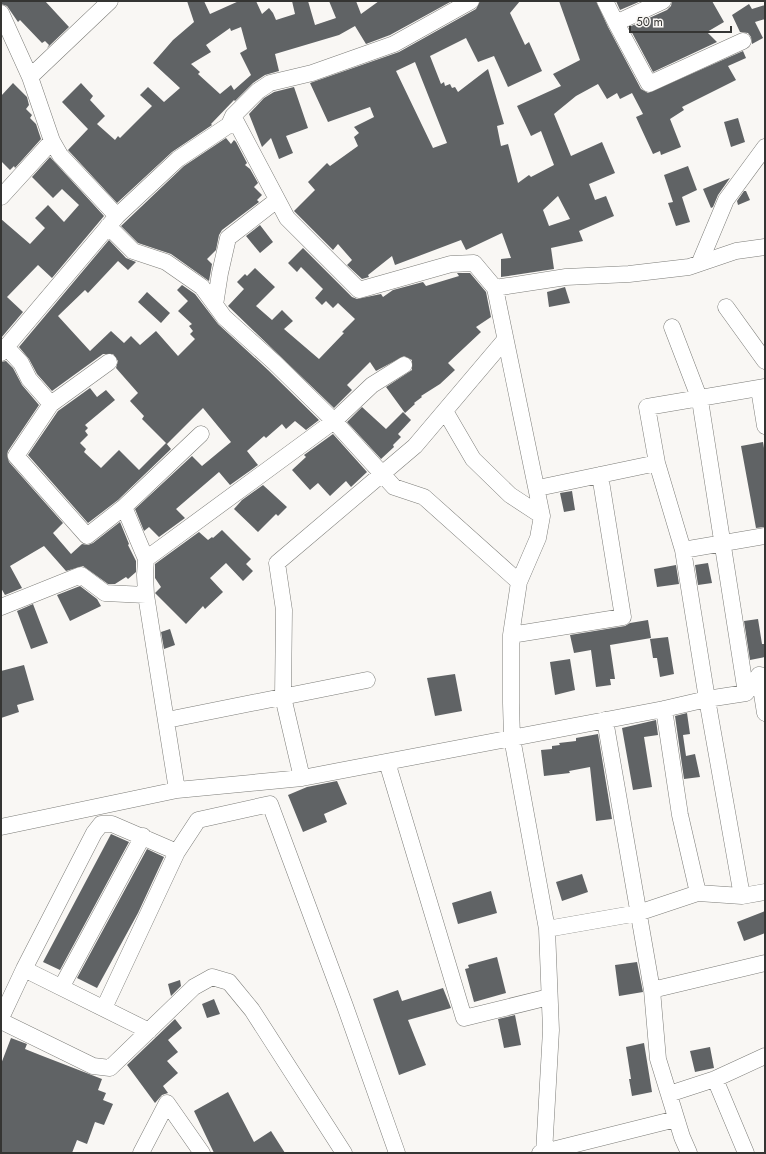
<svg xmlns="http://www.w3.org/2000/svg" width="766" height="1154" font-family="Jost,sans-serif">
  <rect width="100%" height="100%" fill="#f9f7f4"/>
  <path fill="#606365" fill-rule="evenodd" d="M1,1H45L69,27L47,48L49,45L45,41L42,43L20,20L18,22L7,6L1,4Z
    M187,1H204L210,14L239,1H256L262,14L269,8L273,13L276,20L295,14L292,1H308L315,25L336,18L329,1H356L361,14L379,1H452L390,35L366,44L355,26L339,35L275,54L279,71L265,75L253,83L235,101L234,100L211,124L212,125L172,152L117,203L68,150L88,129L62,102L81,83L93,96L90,100L105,116L97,124L115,140L118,136L120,138L152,106L140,95L148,87L164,102L180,88L153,63L173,40L194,22ZM241,27L247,49L240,53L251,75L234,90L231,85L220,94L198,74L200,72L191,64L211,52L206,45L230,28L231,31Z
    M480,1H520L510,13L525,45L529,42L542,71L508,87L494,56L478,62L466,38L430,56L441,84L444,82L445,86L450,84L452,88L455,87L458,92L488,69L504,124L497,126L501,146L508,144L518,183L529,175L531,177L554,165L541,131L531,136L517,106L561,86L553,74L580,60L559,1H596L608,27L641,89L648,93L743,51L746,58L728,66L736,80L682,107L684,110L670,119L681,147L661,155L660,151L653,154L641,128L636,117L643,114L632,93L620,99L617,93L607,99L598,84L576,96L554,114L571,156L602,142L615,173L589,184L595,200L606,196L614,216L579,231L583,241L551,248L554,269L501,277V259L511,258L502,233L466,250L461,240L395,265L392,256L368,275L369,277L362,279L347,265L352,260L338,244L333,250L294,211L315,190L308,182L327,163L330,166L358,146L354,137L359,133L354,127L374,117L370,107L328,122L310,83L399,52L476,9ZM415,62L447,143L433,148L396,71ZM558,196L570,219L549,226L543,210Z
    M616,1H641L620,10Z
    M672,1H712L724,22L707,32L717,42L653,72L629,27L667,10L671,6Z
    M749,4L752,9L765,5V19L755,22L763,38L752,44L751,37L748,33L740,32L732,15Z
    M13,83L27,97L29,105L26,109L32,115L30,118L36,124L41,139L15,168L14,166L10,170L1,161V96Z
    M294,87L308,128L286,136L293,153L279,159L271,138L262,147L249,114L264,98L274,92Z
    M738,118L745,142L731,147L724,122Z
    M226,138L231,144L234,140L236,142L247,163L245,165L250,169L258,183L254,187L262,195L257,200L259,202L222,230L219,235L216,250L207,259L212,264L209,281L171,254L138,243L121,226L184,166Z
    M50,157L104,216L52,278L38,265L7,297L23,312L1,338V219L30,244L45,228L35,218L48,205L64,222L79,205L62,189L53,198L32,177Z
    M688,166L697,190L682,197L690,222L676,226L668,203L673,202L664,175Z
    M730,178L718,195L713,207L711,208L703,189Z
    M744,191H746L750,200L738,205L737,201Z
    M260,225L273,242L260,253L246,236Z
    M109,240L126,258L136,262L128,270L118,261L88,293L85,290L58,316L90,351L111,331L124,343L131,336L140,345L156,331L178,356L195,339L190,334L193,331L189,326L192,324L178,311L188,301L177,290L182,285L195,294L218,324L268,370L319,420L306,430L295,421L286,429L282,424L266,438L264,436L247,451L258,465L230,485L219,472L176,509L185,518L159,537L149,527L144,531L135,509L192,456L202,466L231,442L203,408L167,444L142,419L144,416L130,401L138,393L116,368L118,361L113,354H103L52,391L37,374L29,359L19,347Z
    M303,248L352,297L357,299L381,294L383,297L393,290L423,282L426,286L459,276L457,273H470L486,292L491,317L476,327L481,332L448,363L455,370L440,384L421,396L422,397L414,403L415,404L405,413L386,387L412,370V360L404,356L376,371L370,362L347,385L352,390L334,408L228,306L244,289L237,282L245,274L247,276L255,268L275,287L256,306L272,320L282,310L293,321L284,329L319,359L344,333L342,332L355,319L338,303L333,308L326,301L322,305L315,298L323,289L301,267L297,272L288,263Z
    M565,287L570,303L549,307L547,292Z
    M147,292L170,313L161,323L138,302Z
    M6,361L13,368L22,385L39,405L8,451L7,455L9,462L63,523L53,533L71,554L82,544L88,545L93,543L120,522L129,544L128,545L136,561V572L128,579L126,577L115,584H108L83,566L66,571L44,546L10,566L22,588L5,595L1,588V362Z
    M90,388L97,397L106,390L115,400L85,425L88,428L85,431L88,435L80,443L86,449L84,452L101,468L119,450L139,470L166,443L171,449L118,500L88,523L28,455L58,411Z
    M362,407L386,429L403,412L411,420L398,434L401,437L393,445L394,447L381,459L347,422Z
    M333,434L367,472L351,487L346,481L330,496L318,483L310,490L292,470L306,457L304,455Z
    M763,442L765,454V527L756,528L741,446Z
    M263,485L287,507L278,516L276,514L258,532L234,509L242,500Z
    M572,491L575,510L564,512L560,493Z
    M222,530L251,559L246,564L253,571L243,581L226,563L210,578L223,592L205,609L203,606L186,624L155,593L161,587L155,578V564L199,532L208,540L212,537L213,538Z
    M708,563L712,583L698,585L695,565Z
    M676,565L679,584L657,587L654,569Z
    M80,586L97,599L101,606L70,621L57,595Z
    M33,604L48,643L31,649L17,611Z
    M758,619L762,644H765V657L750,660L744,621Z
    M648,620L651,638L610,645L615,679H610L611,685L596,687L591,650L574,653L570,635L625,626L630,623Z
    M170,629L175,645L164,649L161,632Z
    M668,637L674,674L660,677L657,658H653L650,639Z
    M570,659L575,690L555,695L550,662Z
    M24,665L34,700L17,705L19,712L1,718V671Z
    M455,674L462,711L435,716L427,678Z
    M687,713L690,734L683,735L686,756L695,754L700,777L684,779L675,716Z
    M656,720L658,735L644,737L652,787L633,790L622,728Z
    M598,734L612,819L596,821L590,767L569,771L570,773L544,776L541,750L552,749V746L560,745L559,743L576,741V738Z
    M337,781L347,804L324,814L327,822L303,832L288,795L307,787Z
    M111,834L129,842L60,970L43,962Z
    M147,849L164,857L138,913L97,988L77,978Z
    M582,874L588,892L562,901L556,882Z
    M491,891L497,913L458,924L452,903Z
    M765,911V933L744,941L737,922Z
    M497,957L506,993L474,1002L465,969L469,968L468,965Z
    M637,962L643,992L619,996L615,965Z
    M180,980L181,986L171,996L168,984Z
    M443,988L451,1008L408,1020L426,1065L399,1075L373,999L398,990L402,1001Z
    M214,999L220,1014L207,1018L202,1004Z
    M515,1015L521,1045L504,1048L498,1019Z
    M175,1019L182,1028L168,1040L178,1052L167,1061L178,1073L163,1086L168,1093L162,1095L155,1103L127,1065Z
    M11,1038L27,1044L25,1049L40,1055L102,1079L98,1090L106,1093L103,1100L113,1104L104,1125L95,1122L87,1144L77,1140L72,1153H1V1064Z
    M644,1043L652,1092L632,1096L629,1079H631L626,1047Z
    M710,1047L714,1068L695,1072L690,1051Z
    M228,1092L254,1142L271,1131L285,1153H214L194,1111Z"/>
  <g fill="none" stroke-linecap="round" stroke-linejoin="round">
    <defs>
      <path id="minor" d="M110,1L30,77L52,141L60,155L117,216
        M605,1L616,23L663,1
        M1,13L30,77
        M616,23L649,84L743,41
        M233,116L287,218L359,290L451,264L474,263L495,288L542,516L538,538L519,582L511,635V703L512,738L547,929L551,1030L544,1153
        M1,197L52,141
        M108,226L133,251L166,262L202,287L224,317L275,363L334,421L394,487L424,497L519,582
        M700,262L726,200L765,147
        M495,288L566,277L629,274L689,267L736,251L765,247
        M215,305L220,273L228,238L277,200
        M726,307L765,361
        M672,327L700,400L746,693
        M5,350H9L21,363L29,379L51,404L16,456L87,536L124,507L201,434
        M1,353L117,216L178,159L229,125L233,116L258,91L270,83L312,73L394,44L471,1
        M759,389L765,426
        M51,404L109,362
        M445,411L473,459L510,495L542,516
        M538,488L657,463
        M124,507L146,559L145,575L146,595
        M683,550L765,536
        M146,559L334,421L372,385L404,365
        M1,607L81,575L105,593L146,595L177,790
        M511,635L623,617L600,475
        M759,675L765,713
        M664,709L680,815L698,893
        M167,720L367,680
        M605,720L652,990L658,1059L682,1137L689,1153
        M387,762L464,1018L549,997
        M302,778L283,697L284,610L277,563L415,446L504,341
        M1,827L177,790L302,778L664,709L707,699L746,693L759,675L765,676
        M742,896L707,699L683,550L657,463L647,407L765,387
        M547,929L638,913L698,893L742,896L765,892
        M24,969L149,1031
        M62,986L143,836
        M652,990L765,963
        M104,1008L177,852L198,820L270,804L345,1006L397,1153
        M1,1018L24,969L94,833L101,824H112L177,852
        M1,1021L93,1066L110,1068L194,987L212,977L229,982L252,1010L344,1153
        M715,1079L746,1153
        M669,1094L715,1079L765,1056
        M141,1153L167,1103L202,1153
        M540,1153L676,1119"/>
    </defs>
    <use href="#minor" stroke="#7c7c78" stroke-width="17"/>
    <use href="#minor" stroke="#fff" stroke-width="16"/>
  </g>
  <rect width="766" height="1154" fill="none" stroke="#353533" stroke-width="4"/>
  <path d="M630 26v6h101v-6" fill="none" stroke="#353533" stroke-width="2"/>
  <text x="636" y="26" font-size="12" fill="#353533" stroke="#f9f7f4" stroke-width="3" paint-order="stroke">50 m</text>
</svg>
